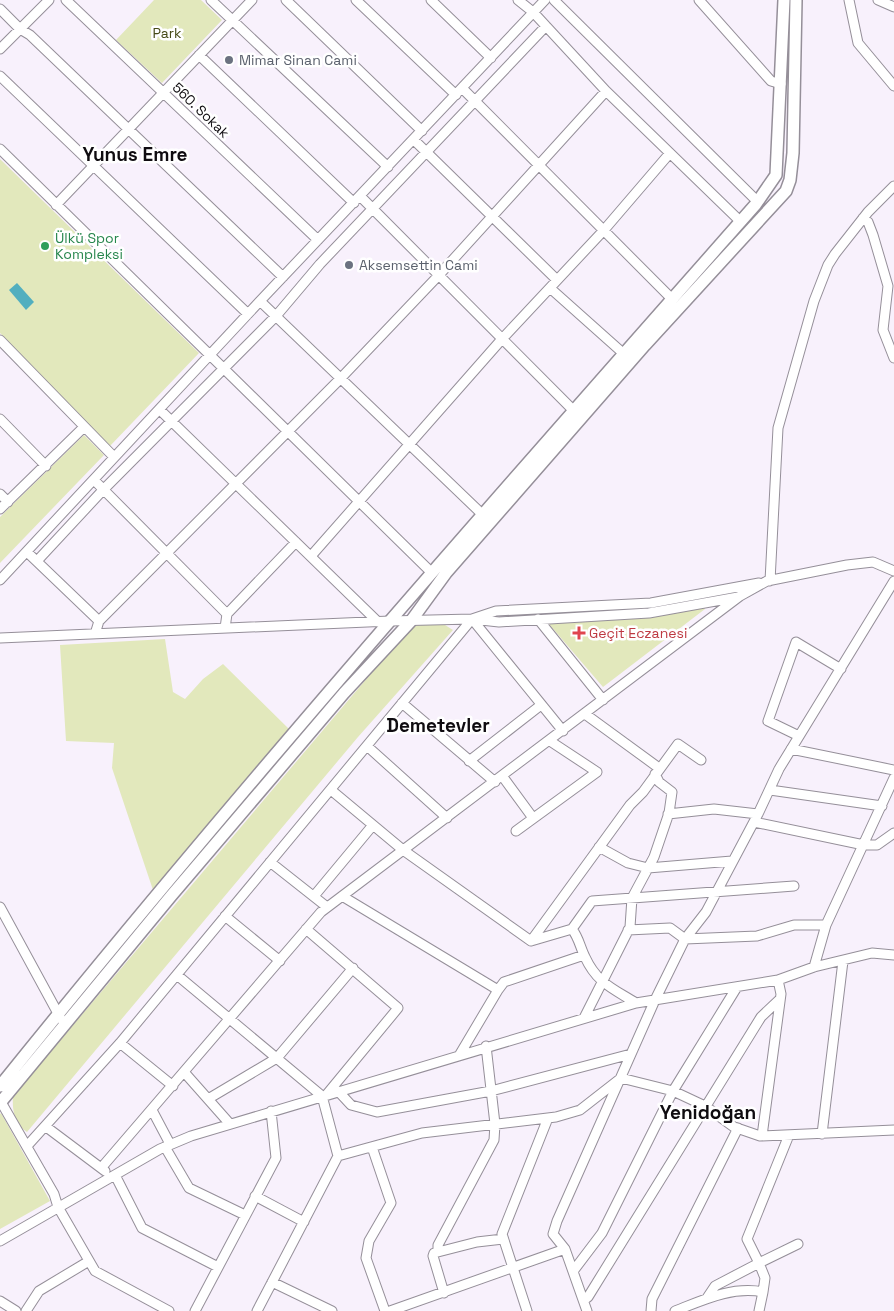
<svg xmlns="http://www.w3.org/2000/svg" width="894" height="1311" font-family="'Space Grotesk',sans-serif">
  <rect width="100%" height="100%" fill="#f8f1fc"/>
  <path fill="#e2e8bc" d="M154,0H201L222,20L162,83L116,40Z
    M0,159L199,353L110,446L0,333Z
    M84,435L104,455L0,563V517Z
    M703,605L705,609L603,687L548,623Z
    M419,624L445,625L453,630L358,737L27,1132C14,1125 12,1109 13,1096L407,631Z
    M165,639L173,692L185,699L203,679L223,664L289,729L153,890L112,768L114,743L66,741L60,645Z
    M1,1113L50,1201L0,1229V1114Z"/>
  <path fill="#52afbf" d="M17,283L34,302L26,310L9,290Z"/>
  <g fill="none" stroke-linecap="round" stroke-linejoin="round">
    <defs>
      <path id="minor" d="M66,0L318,240
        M211,0L388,167
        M286,0L422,131
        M356,0L456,95
        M431,0L491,58
        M518,0L533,12L606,91L741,222
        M554,0L758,202
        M699,0L771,81L781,84
        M849,0L858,43L894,86
        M878,0L894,7
        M0,9L20,29L30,35L283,277
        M0,49L49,0
        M199,55L354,203
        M0,76L248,314
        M463,89L672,299
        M414,140L557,280
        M0,149L432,573
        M360,196L574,411
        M56,205L252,0
        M863,218L868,222L873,235L888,286L883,330L894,358
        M550,288L624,354
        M260,301L483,515
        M0,340L114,457
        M160,410L378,622
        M0,419L46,466
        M94,480L227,614
        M0,494L8,502
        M0,509L84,427
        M27,552L99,621
        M311,556L502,339L604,230L670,153
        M37,561L103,490L276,316L320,264L546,26
        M0,580L260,301L545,0
        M770,581L778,428L814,301L828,265L835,254L868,212L894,186
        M472,619L563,731
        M538,619L603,700
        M225,628L227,614L296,542
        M95,634L99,621L340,379L439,275L606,91
        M0,638L390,621L472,619L499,622L649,613L738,597
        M402,703L495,782
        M585,714L659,768
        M799,736L768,721L796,642L841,669
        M367,746L447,818
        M791,749L894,770
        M469,761L541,705
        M503,777L533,818
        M331,790L403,850L531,941L572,929C579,938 580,947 585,957C597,983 612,988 636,1003
        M770,790L882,806
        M668,814L714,809L758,814
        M754,822L864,845H877L894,833
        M516,831L597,772L550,741
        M599,847L628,863L648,868L732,861
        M270,862L327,907
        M314,896L373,825
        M342,896L498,990L460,1054
        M0,907L61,1019
        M225,916L280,961
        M306,929L398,1008L327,1094
        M572,929L592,901L794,886
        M628,930L670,928L685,939L757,936L794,925H826
        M531,941L630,805L643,792L678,744L701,760
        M814,967L826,925L894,778
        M177,975L322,1096L338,1156L257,1311
        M498,990L504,982L584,955
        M584,1018L630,927L632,898L654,857L669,813L672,792L659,782L655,774
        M120,1043L173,1086
        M184,1072L230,1124
        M338,1091L351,1105L377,1112L491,1091L631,1054
        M208,1099L277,1058L353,968
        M1,1102L54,1194L58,1207L95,1271L169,1311
        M152,1110L170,1144
        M45,1126L105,1171
        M822,1134L843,961
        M762,1136L781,994L778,980
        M27,1146L120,1043L472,619L496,611L651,603L759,583
        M165,1147L189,1188L245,1215
        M372,1147L391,1203L369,1241L366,1258L385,1311
        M338,1156L422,1133L556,1117L580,1110L621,1078L673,1091L705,1106L734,1127L760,1136L894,1130
        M102,1167L321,912L740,596L767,581L847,565L873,562L894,571
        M115,1175L142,1228L218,1267
        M255,1196L304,1222
        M0,1241L160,1149L191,1136L636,1003L778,980L814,967L872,953L894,955
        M438,1251V1245L494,1140L495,1124L486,1046
        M574,1270L602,1233L673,1091L737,987
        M272,1282L332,1311
        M763,1292L765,1278L759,1263L798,1244
        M444,1293L433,1256L434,1253L477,1242L503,1239
        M707,1298L715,1286L759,1263L747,1239L789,1135
        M584,1300L588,1297L761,1017L780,999
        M0,1301L16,1311
        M26,1311L39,1291L89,1261
        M195,1311L276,1158L271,1111
        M390,1311L565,1249
        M527,1311L502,1234L548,1118
        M587,1311L565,1249L553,1234L557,1221L655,1000L685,939L706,912L758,814L779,769L894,581
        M651,1311L652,1299L738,1128
        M675,1311C703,1300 732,1286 763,1292L759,1311"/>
      <path id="major" d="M0,1086C242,785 500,494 756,204L776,175L784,0
        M0,1103L171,896L344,693L411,621L446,573L645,345L786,191L790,180L793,153L796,0"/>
    </defs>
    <use href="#minor" stroke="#958f99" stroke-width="11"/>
    <use href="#major" stroke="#958f99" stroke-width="14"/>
    <use href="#minor" stroke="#fff" stroke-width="9"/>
    <use href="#major" stroke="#fff" stroke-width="11"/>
  </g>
  <g fill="#6b7280" stroke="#fff" stroke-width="2">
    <circle cx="229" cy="60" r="5"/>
    <circle cx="349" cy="265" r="5"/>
  </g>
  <circle fill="#2e9e5b" stroke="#fff" stroke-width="2" cx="45" cy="246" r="5"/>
  <path fill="#e0444e" stroke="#fff" stroke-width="2" d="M576.5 625.5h5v5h5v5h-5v5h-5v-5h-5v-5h5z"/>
  <g text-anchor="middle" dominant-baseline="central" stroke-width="5" stroke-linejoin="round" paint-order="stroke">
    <g font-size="14" fill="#464a17" stroke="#fff">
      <text x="167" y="33">Park</text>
    </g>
    <g font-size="14" fill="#5b616d" stroke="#fff" text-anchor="start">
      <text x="239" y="60">Mimar Sinan Cami</text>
      <text x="359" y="265">Aksemsettin Cami</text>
    </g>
    <g font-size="14" fill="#0f0c10" stroke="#fff">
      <text transform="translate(201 110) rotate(44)">560. Sokak</text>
    </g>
    <g font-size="14" fill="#27864d" stroke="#fff" text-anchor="start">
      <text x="55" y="238">Ülkü Spor<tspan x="55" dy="16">Kompleksi</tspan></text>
    </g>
    <g font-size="14" fill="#be3a42" stroke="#fff" text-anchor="start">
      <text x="589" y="633">Geçit Eczanesi</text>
    </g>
    <g font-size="19" font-weight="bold" fill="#0f0c10" stroke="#fff">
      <text x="135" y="154">Yunus Emre</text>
      <text x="438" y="725">Demetevler</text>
      <text x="708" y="1112">Yenidoğan</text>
    </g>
  </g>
</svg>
